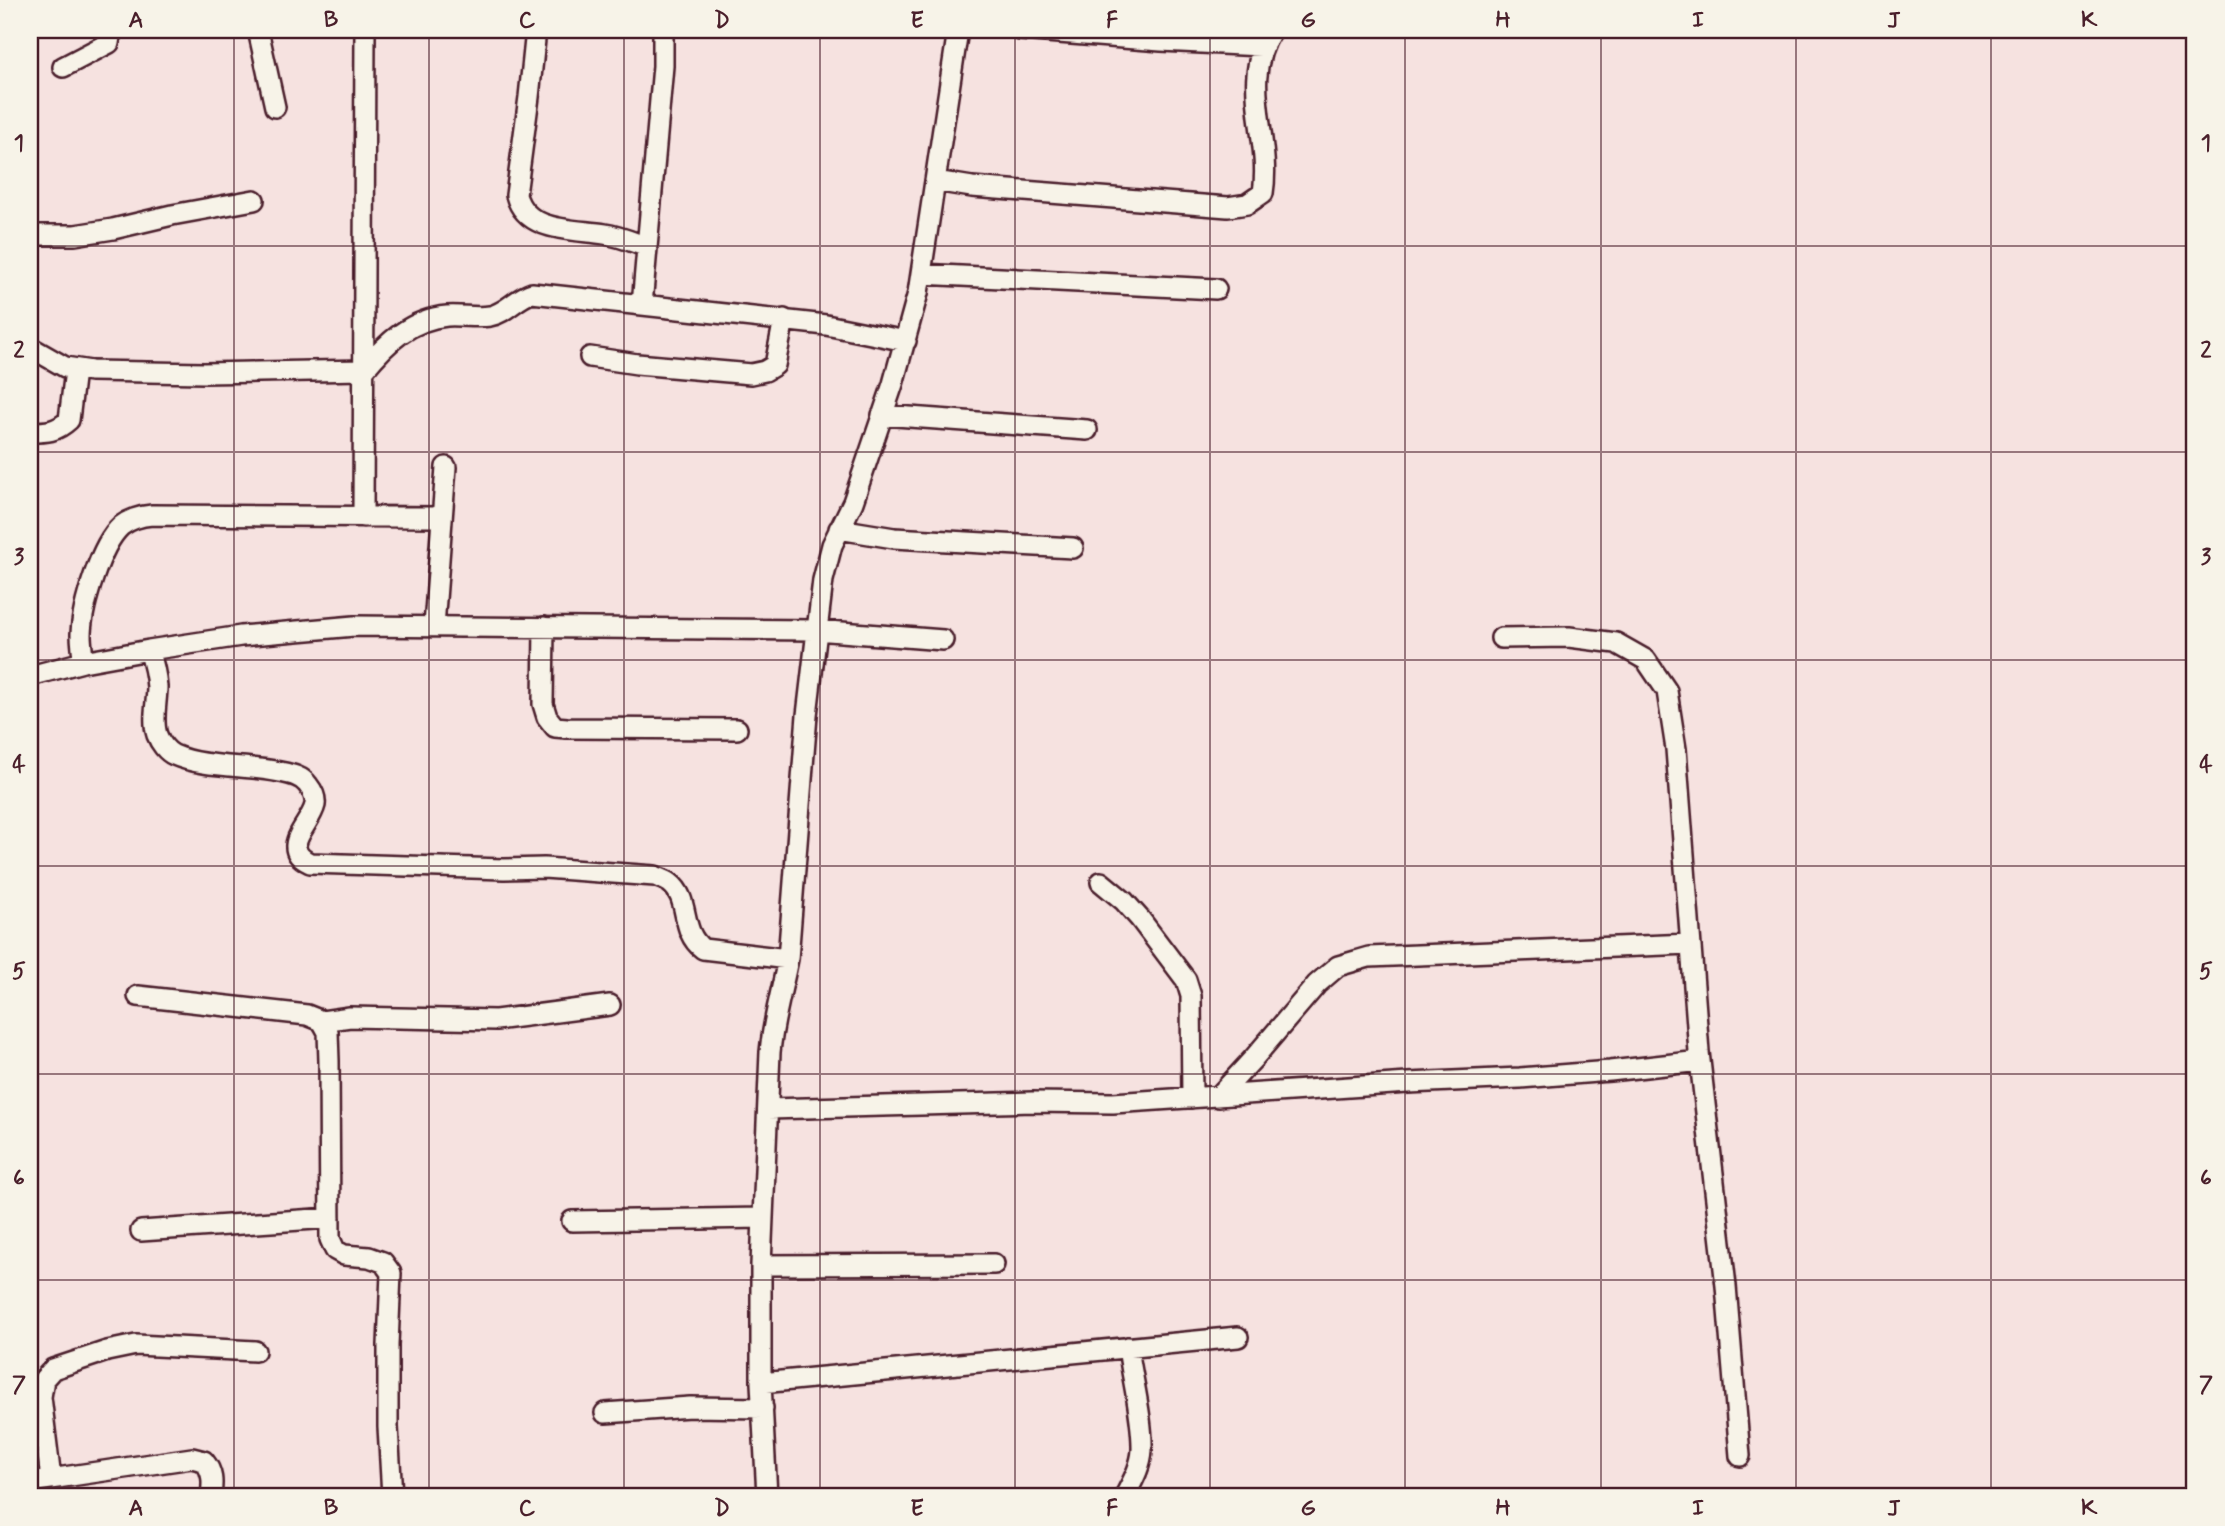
<svg xmlns="http://www.w3.org/2000/svg" width="2225" height="1526" font-family="Mynerve,sans-serif">
  <rect width="100%" height="100%" fill="#f6e2e0"/>
  <filter id="ink" filterUnits="userSpaceOnUse"><feTurbulence type="fractalNoise" baseFrequency=".0143" numOctaves="2"/><feDisplacementMap in="SourceGraphic" scale="14" xChannelSelector="R" yChannelSelector="G"/><feConvolveMatrix kernelMatrix="1 2 1 2 8 2 1 2 1" color-interpolation-filters="sRGB"/></filter>
  <g filter="url(#ink)">
    <g fill="none" stroke-linecap="round" stroke-linejoin="round">
      <defs>
        <path id="street" d="M258,30L275,107
          M536,30L529,97L516,195C526,233 574,229 605,234C619,236 633,242 647,247
          M1020,30L1161,41L1261,46
          M63,67L109,43L111,30
          M935,181L972,187L1228,207L1247,204L1263,193C1272,137 1238,82 1272,30
          M30,235H75L113,229L172,215L254,200
          M921,274L1216,289
          M642,305L663,66V30
          M30,347L65,367L91,371L204,373L364,370C386,343 411,319 447,316C461,315 476,318 490,316C506,313 516,298 532,293L826,325L906,341
          M590,357L637,364L751,374L765,371L775,365L784,319
          M882,415L1087,430
          M30,432C47,432 56,432 69,420L75,370
          M363,517L365,30
          M839,529L894,538L1073,548
          M434,626L446,467
          M544,627L543,704L547,717L555,727L567,728L737,729
          M1501,638L1569,637L1616,643L1646,660L1667,691L1676,749L1699,1052L1726,1286L1740,1456
          M149,650C153,662 156,674 157,687C157,702 152,720 157,735C160,743 167,752 174,755C203,768 248,765 280,772C290,774 302,776 308,785C312,790 316,798 315,805C310,826 278,848 310,863L504,869L544,868L655,876C659,878 666,880 670,883C691,899 679,931 703,949L788,959
          M83,662C83,653 81,644 81,634C82,607 100,545 121,526C130,519 141,516 152,515L442,517
          M30,676L83,662L149,650L241,636L354,626L816,630L943,640
          M1101,882L1124,901L1140,919L1186,980L1191,996L1192,1098
          M138,996L307,1015L322,1021L328,1032L329,1061L330,1239L335,1250L344,1255L369,1257L383,1262L391,1273L388,1345V1427L392,1496
          M322,1021L350,1017L496,1020L610,1005
          M1218,1097L1253,1059L1317,984L1338,966L1369,957L1690,944
          M768,1109L1032,1102L1113,1103L1408,1083L1520,1078L1610,1071L1700,1061
          M572,1221L763,1218
          M141,1231L330,1218
          M761,1265L994,1264
          M761,1383L1238,1337
          M605,1413L690,1407L763,1408
          M51,1479L41,1397L44,1379L53,1369L107,1351L136,1345L255,1351
          M30,1482L192,1458L204,1461C213,1472 213,1482 211,1496
          M767,1496L761,1383V1265L770,1052C773,1020 782,990 788,959L807,715L823,580L832,545L853,502L893,384L918,293L958,30
          M1125,1496C1132,1482 1141,1467 1142,1450C1143,1419 1132,1378 1128,1347"/>
      </defs>
      <use href="#street" stroke="#4a1f2b" stroke-width="24"/>
      <use href="#street" stroke="#f7f3e8" stroke-width="19"/>
    </g>
  </g>
  <path fill="none" stroke="#4a1f2b" stroke-width="2" stroke-opacity="0.55" d="M234,30V1496M429,30V1496M624,30V1496M820,30V1496M1015,30V1496M1210,30V1496M1405,30V1496M1601,30V1496M1796,30V1496M1991,30V1496M30,246H2195M30,452H2195M30,660H2195M30,866H2195M30,1074H2195M30,1280H2195"/>
  <rect width="2225" height="1526" fill="none" stroke="#f7f3e8" stroke-width="77"/>
  <rect x="38" y="38" width="2148" height="1450" fill="none" stroke="#4a1f2b" stroke-width="2.5"/>
  <g font-size="23" text-anchor="middle" font-weight="bold" fill="#4a1f2b">
    <text x="136" y="27">A</text>
    <text x="331" y="27">B</text>
    <text x="527" y="27">C</text>
    <text x="722" y="27">D</text>
    <text x="917" y="27">E</text>
    <text x="1112" y="27">F</text>
    <text x="1308" y="27">G</text>
    <text x="1503" y="27">H</text>
    <text x="1698" y="27">I</text>
    <text x="1894" y="27">J</text>
    <text x="2089" y="27">K</text>
    <text x="19" y="150">1</text>
    <text x="2206" y="150">1</text>
    <text x="19" y="357">2</text>
    <text x="2206" y="357">2</text>
    <text x="19" y="564">3</text>
    <text x="2206" y="564">3</text>
    <text x="19" y="771">4</text>
    <text x="2206" y="771">4</text>
    <text x="19" y="978">5</text>
    <text x="2206" y="978">5</text>
    <text x="19" y="1185">6</text>
    <text x="2206" y="1185">6</text>
    <text x="19" y="1392">7</text>
    <text x="2206" y="1392">7</text>
    <text x="136" y="1515">A</text>
    <text x="331" y="1515">B</text>
    <text x="527" y="1515">C</text>
    <text x="722" y="1515">D</text>
    <text x="917" y="1515">E</text>
    <text x="1112" y="1515">F</text>
    <text x="1308" y="1515">G</text>
    <text x="1503" y="1515">H</text>
    <text x="1698" y="1515">I</text>
    <text x="1894" y="1515">J</text>
    <text x="2089" y="1515">K</text>
  </g>
</svg>
